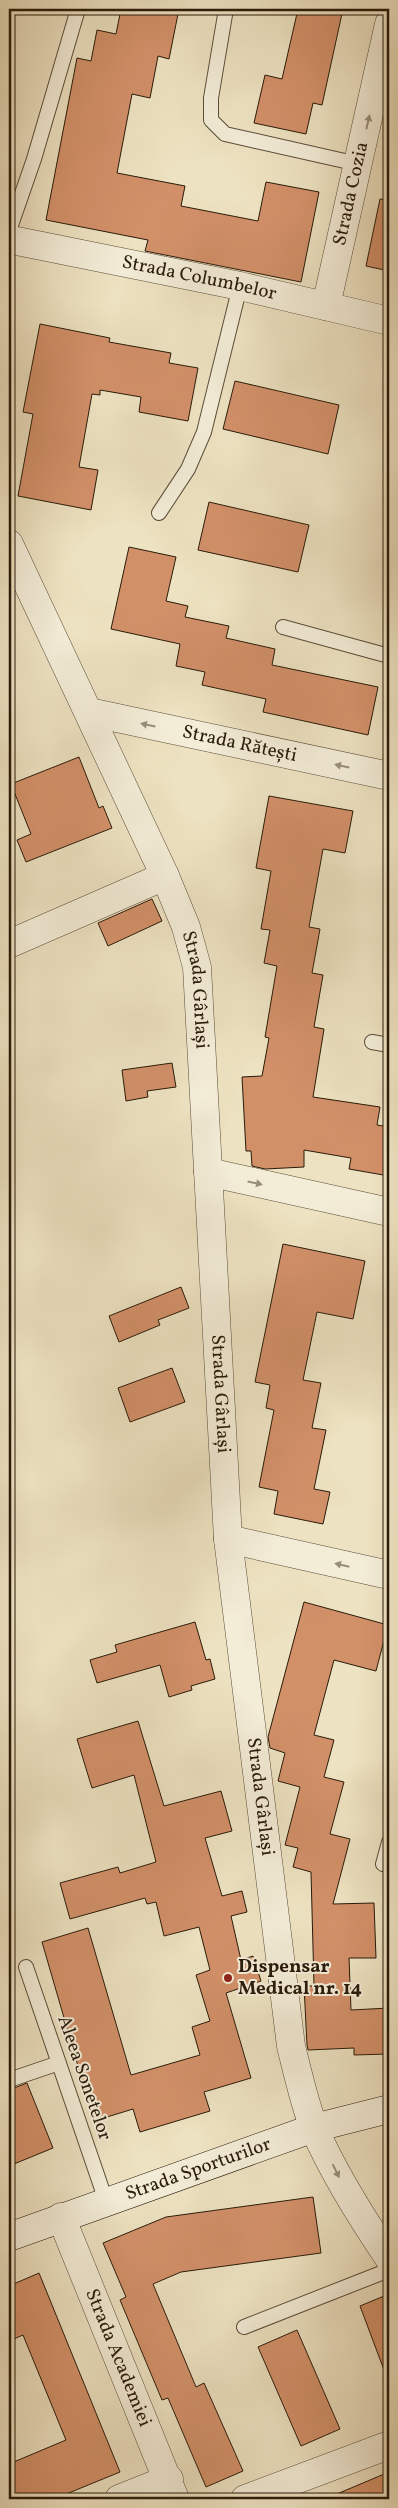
<svg xmlns="http://www.w3.org/2000/svg" width="398" height="2508" font-family="Vollkorn,serif">
  <rect width="100%" height="100%" fill="#ede2c1"/>
  <filter id="stains"><feTurbulence type="fractalNoise" baseFrequency=".004" numOctaves="4"/><feColorMatrix values="0 0 0 0 .2 0 0 0 0 .09 0 0 0 0 .02 0 0 0 .5 -.17"/></filter>
  <radialGradient id="worn" r=".72"><stop offset=".6" stop-color="#630" stop-opacity="0"/><stop offset="1" stop-color="#630" stop-opacity=".3"/></radialGradient>
  <path fill="#d29069" stroke="#291a0a" d="M121,9H179L169,59L158,56L150,98L132,94L117,173L185,186L181,206L258,221L266,182L319,192L301,282L145,251L148,240L46,220L77,58L91,61L97,30L116,34Z
    M298,9H343L322,105L313,103L306,134L254,123L265,75L282,79Z
    M380,199L389,200V271L366,266Z
    M40,324L110,338L109,342L171,353L169,363L198,368L188,421L139,412L141,397L100,390V395L92,394L79,467L98,470L91,510L18,496L33,414L23,412Z
    M235,381L339,405L328,454L223,429Z
    M209,502L309,525L298,572L198,550Z
    M129,547L176,557L166,601L188,606L185,617L229,626L226,638L275,649L272,665L378,687L368,735L263,712L266,699L202,685L205,672L176,666L180,644L111,629Z
    M79,757L99,808L103,806L112,828L26,862L17,840L31,834L11,784Z
    M269,796L353,811L345,853L323,849L309,927L320,929L312,973L323,975L314,1027L324,1029L313,1097L380,1107L377,1125L389,1127V1176L349,1169L351,1158L304,1150V1167L265,1169L252,1166L251,1151H246L242,1077L262,1076L269,1038L265,1037L277,966L264,963L270,930L261,929L271,871L256,868Z
    M152,899L162,921L108,946L98,923Z
    M172,1063L176,1087L147,1091L148,1097L126,1101L122,1070Z
    M283,1244L365,1261L353,1319L317,1312L303,1380L321,1383L312,1428L326,1430L314,1489L330,1492L323,1524L274,1514L278,1491L259,1487L274,1410L266,1408L270,1385L255,1382Z
    M181,1287L189,1308L158,1320L160,1325L119,1342L109,1316Z
    M172,1368L185,1402L130,1422L118,1388Z
    M304,1602L388,1625L376,1671L334,1660L314,1735L334,1740L324,1777L344,1782L330,1834L350,1839L333,1904L374,1903L376,1958H349L351,2010L389,2008V2054L354,2055V2048L308,2050L307,2045L304,1986H314L311,1872L293,1867L298,1848L285,1845L300,1787L278,1781L285,1753L270,1748L268,1737Z
    M195,1622L206,1660L210,1659L215,1679L191,1686L192,1690L169,1697L160,1665L97,1683L90,1660L117,1652L115,1645Z
    M138,1721L164,1806L221,1791L232,1831L205,1838L222,1896L242,1891L247,1912L231,1916L241,1960L253,1956L261,1981L226,1993L251,2078L204,2092L210,2111L140,2132L133,2109L94,2121L42,1942L88,1928L131,2075L200,2055L192,2027L210,2021L196,1975L210,1970L199,1927L164,1936L156,1902L147,1904L145,1898L70,1919L60,1883L118,1867L120,1873L156,1862L134,1775L92,1788L77,1739Z
    M27,2083L53,2148L9,2166V2090Z
    M313,2197L321,2253L181,2272L153,2284L196,2387L204,2383L243,2471L206,2487L168,2398L162,2400L120,2300L126,2297L103,2243L166,2217Z
    M39,2273L120,2472L54,2499H9V2464L66,2440L23,2335L9,2341V2286Z
    M389,2294V2378H387L360,2306Z
    M297,2330L340,2429L301,2446L258,2347Z
    M389,2472V2499H325Z"/>
  <g fill="none" stroke-linecap="round" stroke-linejoin="round">
    <defs>
      <path id="lane" d="M226,9L211,98V120L225,134L358,164
        M9,231L34,159L78,9
        M159,513L188,469L204,432L240,286
        M283,627L389,656
        M372,1042L389,1045
        M383,1864L389,1842
        M26,1967L106,2201
        M9,2080L59,2063
        M244,2327L389,2270"/>
      <g id="street">
        <path id="s1" d="M9,242L17,241L240,286L389,321"/>
        <path id="s2" d="M326,306L389,24"/>
        <path id="s3" d="M9,544L165,876L186,927L197,967L228,1539L291,2046C298,2074 304,2102 314,2128C334,2174 361,2217 389,2258"/>
        <path id="s4" d="M89,712L389,776"/>
        <path d="M9,944L165,876"/>
        <path d="M208,1172L389,1212"/>
        <path d="M228,1539L389,1575"/>
        <path id="s5" d="M61,2217L175,2499"/>
        <path d="M119,2499L169,2479"/>
        <path d="M245,2499L389,2445"/>
      </g>
      <g id="secondary">
        <path id="s6" d="M9,2237L314,2128L389,2109"/>
      </g>
    </defs>
    <use href="#lane" stroke="#5a4c38" stroke-width="16"/>
    <use href="#street" stroke="#5a4c38" stroke-width="29"/>
    <use href="#secondary" stroke="#291a0a" stroke-width="29"/>
    <use href="#lane" stroke="#f3ecd7" stroke-width="14"/>
    <use href="#street" stroke="#f3ecd7" stroke-width="28"/>
    <use href="#secondary" stroke="#f3ecd7" stroke-width="28"/>
  </g>
  <defs><path id="oneway-solid" d="M-6-.8H1V-3.2L6.5 0L1 3.2V.8H-6Z" transform="scale(1.25)"/></defs>
  <g fill="#988e7b">
    <use href="#oneway-solid" transform="translate(368 122) rotate(-77)"/>
    <use href="#oneway-solid" transform="translate(148 725) rotate(-168)"/>
    <use href="#oneway-solid" transform="translate(342 766) rotate(-168)"/>
    <use href="#oneway-solid" transform="translate(255 1183) rotate(12)"/>
    <use href="#oneway-solid" transform="translate(342 1565) rotate(-167)"/>
    <use href="#oneway-solid" transform="translate(336 2171) rotate(64)"/>
  </g>
  <circle fill="#8f2418" stroke="#f3ecd7" stroke-width="2" cx="228" cy="1978" r="5"/>
  <g text-anchor="middle" dominant-baseline="central" stroke-width="4" stroke-linejoin="round" paint-order="stroke">
    <g font-size="19" fill="#291a0a" stroke="#f3ecd7">
      <text stroke="none"><textPath href="#s2" startOffset="115">Strada Cozia</textPath></text>
      <text stroke="none"><textPath href="#s1" startOffset="194">Strada Columbelor</textPath></text>
      <text stroke="none"><textPath href="#s4" startOffset="154">Strada Rătești</textPath></text>
      <text stroke="none"><textPath href="#s3" startOffset="486">Strada Gârlași</textPath></text>
      <text stroke="none"><textPath href="#s3" startOffset="891">Strada Gârlași</textPath></text>
      <text stroke="none"><textPath href="#s3" startOffset="1296">Strada Gârlași</textPath></text>
      <text transform="translate(84 2078) rotate(71)">Aleea Sonetelor</text>
      <text stroke="none"><textPath href="#s6" startOffset="201">Strada Sporturilor</textPath></text>
      <text stroke="none"><textPath href="#s5" startOffset="152">Strada Academiei</textPath></text>
    </g>
    <g font-size="19" font-weight="bold" fill="#291a0a" stroke="#f3ecd7" text-anchor="start">
      <text x="238" y="1967">Dispensar<tspan x="238" dy="22">Medical nr. 14</tspan></text>
    </g>
  </g>
  <rect width="398" height="2508" fill="none" stroke="#ede2c1" stroke-width="30"/>
  <rect x="10" y="10" width="378" height="2488" fill="none" stroke="#291a0a" stroke-width="2.5"/>
  <rect x="15" y="15" width="368" height="2478" fill="none" stroke="#291a0a"/>
  <rect width="100%" height="100%" filter="url(#stains)"/>
  <rect width="100%" height="100%" fill="url(#worn)"/>
</svg>
